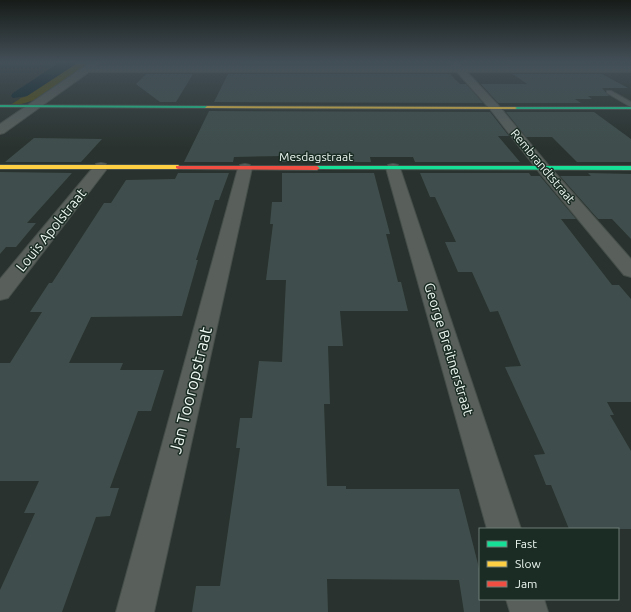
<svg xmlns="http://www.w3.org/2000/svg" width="631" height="612" font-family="Ubuntu,sans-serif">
  <rect width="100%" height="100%" fill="#29322e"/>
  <path fill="#545009" d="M79,62H90L35,100L21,104H12L21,98L27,96Z"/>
  <path fill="#052028" d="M60,62H79L27,96L13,98L11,96L13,93Z"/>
  <path fill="#3f4e4c" d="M241,62H320V64H240Z
    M506,62H582L586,64H508Z
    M146,74H193L176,102H160L136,84Z
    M228,74H450L460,84H466L483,103L214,102Z
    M513,74H602L628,88H602L609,96H588L592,99H575L581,103H498L481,84H527Z
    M209,111L490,112L509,136H498L520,162H415L413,157H370L371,162H282V156L234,157L233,162H184Z
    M506,112H594L631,139V162H577L552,137H526Z
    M34,138L102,139L81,162H5Z
    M0,172L72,173L27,223H36L16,247H6L0,254Z
    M178,173H229L219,200H215L196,260H198L182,316L91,317L69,363H123L120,370H164L151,411H138L110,488H119L110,516L96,517L62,612H0V590L35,513H24L39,481H0V363H10L42,312H30L49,283H52L104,203H111L126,180L175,179Z
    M282,173H374L390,234H386L398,282H401L408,311H340L343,346H328L330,404H324L327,486H346V489H459L480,572V612H464L459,580L327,579L328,612H192L196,586H220L240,448H236L240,418H252L259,361L282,362L286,280H266L273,224H270L272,202H282Z
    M420,173H529L531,176H540L576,219H561L612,285H619L631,299V402H607L614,415H610L631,451V529H569L551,485H546L534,455L545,454L505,367L521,366L498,311L490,312L472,272H458L445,242H456L435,197H430Z
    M588,173L631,174V239L612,219H598L560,176H591Z"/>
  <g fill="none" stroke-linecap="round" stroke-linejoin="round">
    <defs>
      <path id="lane" d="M607,91H611L631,102V107L607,93Z"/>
      <path id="street" d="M91,62H101L97,66H452L449,62H458L462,66H631V72H467L498,105L549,166L631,259V277L624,275L539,172L490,109L457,72H89L4,133L0,134V124Z
        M101,163L106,164L108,167L106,170L8,298L0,300V279L96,164Z
        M245,164L250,165L252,168L154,612H116L238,168L240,165Z
        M393,164L398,165L400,168L521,529H487L386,168L388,165Z
        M506,599H544L548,612H510Z"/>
      <path id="fast" d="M0,105L207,106L209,107L207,108L0,107Z
        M513,107H631V109H515Z
        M317,166H631V170L315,169V167Z"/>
      <path id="slow" d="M207,106L515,107L517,108L515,109L205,108Z
        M0,165H178L181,167L178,169H0Z"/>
      <path id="jam" d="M176,166H317L320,168L317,170L178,169L176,168Z"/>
    </defs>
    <use href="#lane" stroke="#464e4a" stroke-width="2"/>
    <use href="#street" stroke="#464e4a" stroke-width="2"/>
    <use href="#fast" stroke="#464e4a" stroke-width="2"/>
    <use href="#slow" stroke="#464e4a" stroke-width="2"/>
    <use href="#jam" stroke="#464e4a" stroke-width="2"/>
    <use href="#lane" fill="#59605c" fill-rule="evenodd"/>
    <use href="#street" fill="#59605c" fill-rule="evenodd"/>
    <use href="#fast" fill="#16e098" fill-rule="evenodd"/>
    <use href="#slow" fill="#ffcf43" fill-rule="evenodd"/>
    <use href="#jam" fill="#f24e42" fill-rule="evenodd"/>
  </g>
  <linearGradient id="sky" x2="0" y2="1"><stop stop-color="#171c19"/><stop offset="0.42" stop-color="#434f57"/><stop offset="1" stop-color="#434f57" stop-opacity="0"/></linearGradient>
  <rect width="631" height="148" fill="url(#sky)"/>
  <g text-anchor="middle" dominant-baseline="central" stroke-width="3" stroke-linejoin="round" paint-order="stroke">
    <g font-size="12" fill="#ecf7f1" stroke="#1b2c24">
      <text x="316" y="156">Mesdagstraat</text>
      <text transform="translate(543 166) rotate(50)">Rembrandtstraat</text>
    </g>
    <g font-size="14" fill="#ecf7f1" stroke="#1b2c24">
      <text transform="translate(51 230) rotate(-51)">Louis Apolstraat</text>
      <text transform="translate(449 349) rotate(73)">George Breitnerstraat</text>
    </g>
    <g font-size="17" fill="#ecf7f1" stroke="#1b2c24">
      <text transform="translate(190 390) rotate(-76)">Jan Tooropstraat</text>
    </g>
  </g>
  <rect x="479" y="528" width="140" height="72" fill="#1b2c24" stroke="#6f7d76"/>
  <rect x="487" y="541" width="20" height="6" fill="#16e098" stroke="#6f7d76"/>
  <text x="515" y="548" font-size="12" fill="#ecf7f1">Fast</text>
  <rect x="487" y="561" width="20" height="6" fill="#ffcf43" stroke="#6f7d76"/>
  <text x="515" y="568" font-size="12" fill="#ecf7f1">Slow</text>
  <rect x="487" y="581" width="20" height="6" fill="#f24e42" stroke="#6f7d76"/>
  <text x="515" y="588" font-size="12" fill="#ecf7f1">Jam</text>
</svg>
